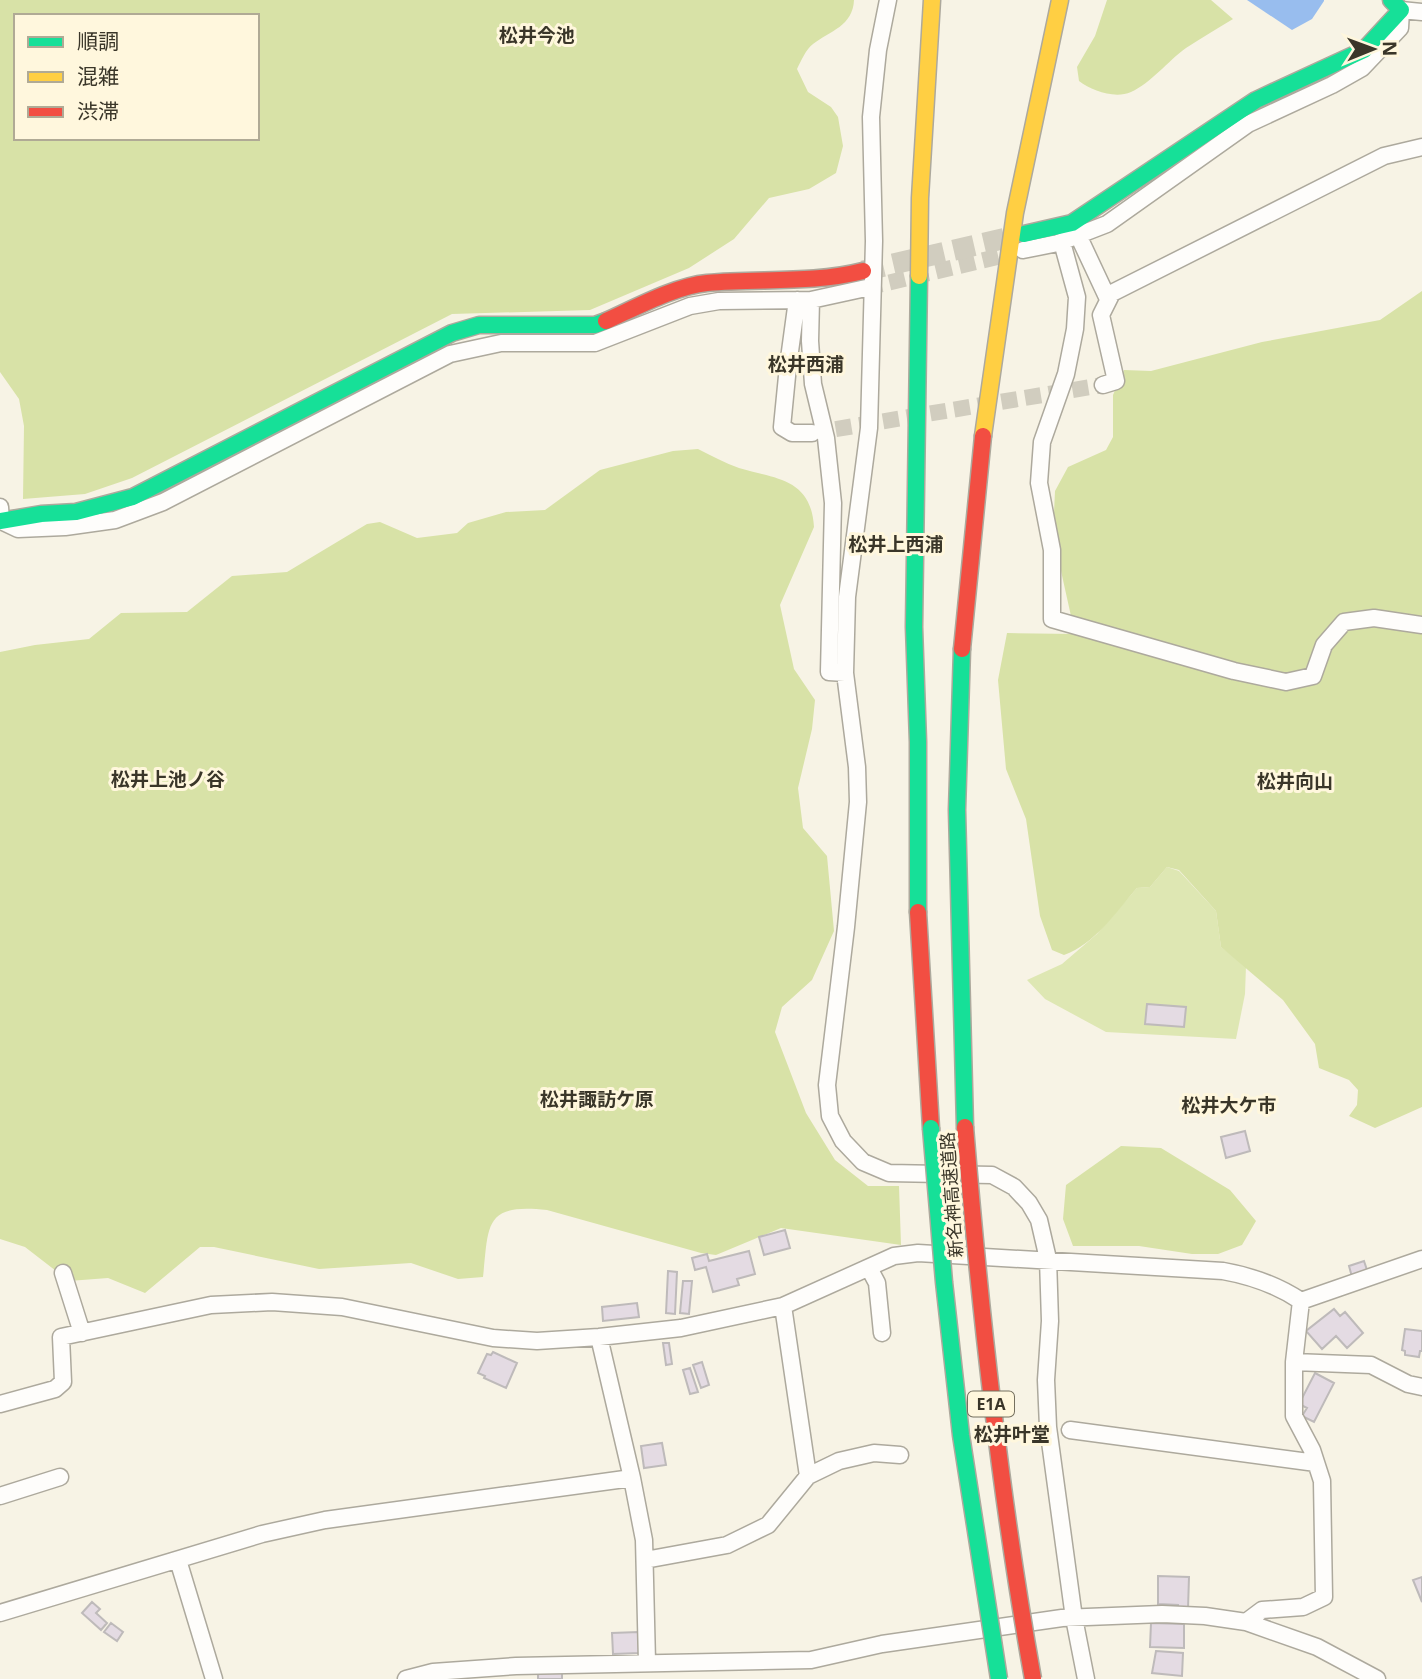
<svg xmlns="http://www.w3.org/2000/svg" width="1422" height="1679" font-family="'Noto Sans','Noto Sans JP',sans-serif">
  <rect width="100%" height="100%" fill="#f7f3e5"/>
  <path fill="#dee7b3" d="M1167,867L1179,871L1216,911L1221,947L1246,966L1245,994L1236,1039L1106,1032L1045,999L1027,980L1062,964L1097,934L1137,888L1150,887Z"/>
  <path fill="#d8e2a7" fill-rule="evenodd" d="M0,0H854C853,26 830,31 813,44C806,49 801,61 797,69L808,92L831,107L838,117L843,146L836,173L809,189L769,198L734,239L689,268L590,310L452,314L132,478L85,494L23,499L24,426L19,399L0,372ZM16,16H257V138H16Z
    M1107,0H1211L1233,19C1217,29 1201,38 1186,48C1168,61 1151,83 1131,92C1115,99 1092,91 1079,81L1077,67L1095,36Z
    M1422,291V1107L1375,1128L1349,1116L1357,1105L1358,1090L1349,1080L1319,1068L1315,1044L1283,1000L1221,947L1216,911L1179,870L1167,867L1150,887L1137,888C1116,912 1095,944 1064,955L1052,950L1040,916L1026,819L1006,769L998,680L1007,633L1075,634L1053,535L1055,491L1068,467L1106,450L1113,437V395L1124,370L1151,371L1262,342L1380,320Z
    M698,449C712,456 725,463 739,468C776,479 811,478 814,527L780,605L794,669L815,700L812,729L798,788L803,828L827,856L834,931L812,980L782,1007L775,1032L806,1113L835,1160L868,1186H899L901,1245L781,1228L716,1255L701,1253L547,1210C483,1203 489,1225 483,1277L458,1279L411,1263L319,1269L214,1247H200L145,1293L108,1278L69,1281L25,1247L0,1239V652L35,645L89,639L121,613L187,612L232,576L287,572L367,524L380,522L417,538L457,533L468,523L506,512L545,510L600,470L673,451Z
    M1121,1146L1161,1148L1230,1190L1256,1221L1242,1245L1218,1254H1192L1139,1246H1073L1063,1219L1066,1185Z"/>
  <path fill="#98bdee" d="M1247,0H1324V1L1312,19L1292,30Z"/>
  <path fill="#e4dbe3" stroke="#bebaba" stroke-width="2" d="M1147,1004L1186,1007L1184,1027L1145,1024Z
    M1245,1131L1250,1151L1226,1158L1221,1137Z
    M785,1230L790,1248L764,1255L759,1237Z
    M749,1251L755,1274L737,1279L739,1285L713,1292L706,1267L695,1270L692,1258L707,1254L709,1261Z
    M1364,1261L1368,1273L1352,1277L1349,1266Z
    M668,1271L677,1272L675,1314L666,1313Z
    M683,1281H692L689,1314L680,1313Z
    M637,1303L639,1317L603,1321L602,1307Z
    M1334,1309L1340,1316L1345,1312L1363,1333L1347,1348L1336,1336L1322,1349L1306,1331Z
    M1405,1329L1422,1331V1351H1420L1419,1357L1405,1355V1351L1402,1350Z
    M663,1343H669L672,1364L666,1365Z
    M493,1352L517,1363L506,1388L484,1378L485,1376L478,1373L487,1354L491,1355Z
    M702,1362L709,1385L701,1388L693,1365Z
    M690,1368L698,1392L690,1394L683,1370Z
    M1315,1373L1334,1383L1314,1422L1302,1416L1307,1408L1299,1404Z
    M662,1443L666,1465L644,1468L641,1446Z
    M1158,1576L1189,1577L1188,1609L1178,1608V1605L1158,1604Z
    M1422,1577V1602L1413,1580Z
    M92,1602L100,1609L96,1613L107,1623L101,1630L82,1613Z
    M111,1623L123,1632L117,1641L104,1632Z
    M1151,1623L1184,1624V1648L1150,1647Z
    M638,1632L640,1653L613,1654L612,1633Z
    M1156,1651L1183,1653L1182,1676L1152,1673Z
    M538,1673H562V1679H538Z"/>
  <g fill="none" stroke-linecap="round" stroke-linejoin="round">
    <path stroke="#d1cdbf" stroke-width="16" stroke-dasharray="16 8" stroke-linecap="butt" d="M866,288L1014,253
      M812,433L1103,385"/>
    <path stroke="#d1cdbf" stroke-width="21" stroke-dasharray="21 10" stroke-linecap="butt" d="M863,271L1024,234"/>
    <defs>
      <path id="street" d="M888,0L878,50L871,117L874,241L869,428L847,597L845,673L857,767L858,802L846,927L827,1085L830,1116L843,1141L863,1162L889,1173L992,1175L1014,1187L1029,1203L1039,1220L1048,1259L1050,1321L1046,1380L1048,1427L1074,1618L1086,1679
        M1078,235L1108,299
        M1062,242L1077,297L1075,329L1066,374L1042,442L1039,483L1052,550V619L1234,671L1286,682L1313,676L1324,645L1344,622L1374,618L1422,625
        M1023,250L1058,243L1107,224L1248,124L1332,85L1362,68L1400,28L1401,10L1422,12
        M797,300L788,366L782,427L792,433H812
        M811,300L810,341L813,384L826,438L833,503L829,672L845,673
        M1103,385L1116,381L1101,315L1112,293L1384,156L1422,147
        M0,507L1,521L18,529L65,527L115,520L163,502L450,354L501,343H595L690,306L719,301L811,300L866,288
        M869,1268L877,1283L882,1333
        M63,1273L82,1333
        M1301,1301L1422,1259
        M783,1306L808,1476
        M599,1337L632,1478L644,1540L647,1662
        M1294,1362L1371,1365L1408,1384L1422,1387
        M0,1404L55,1389L63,1382L61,1337L211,1305L272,1302L342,1307L493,1338L537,1341L599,1337L681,1328L783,1306L894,1256L918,1253L1223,1271C1251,1276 1277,1285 1301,1301
        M1070,1430L1316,1463
        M0,1496L60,1477
        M178,1560L214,1679
        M645,1560L727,1545L768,1525L808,1476L839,1461L874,1453L900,1455
        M0,1613L262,1534L325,1520L632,1478
        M1246,1622L1262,1610L1303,1607L1324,1597L1322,1481L1312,1450L1294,1416V1362L1301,1301
        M406,1679L433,1672L516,1666L811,1660L882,1644L1062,1618L1162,1614L1205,1616L1246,1622L1317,1647L1377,1679"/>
      <path id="fast" d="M1024,234L1072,223L1256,100L1364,50L1401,10L1391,0
        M0,521L41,514L76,512L133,497L452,333L479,325H595L606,321
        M962,649L957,810L965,1127
        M918,912V742L914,627L919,276"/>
      <path id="slow" d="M919,276L920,198L932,0
        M983,436L1015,213L1060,0"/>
      <path id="jam" d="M606,321C635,308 675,286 707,283C759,278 812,284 863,271
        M962,649L983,436
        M918,912L931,1128"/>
    </defs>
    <use href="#street" stroke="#ada99d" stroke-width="19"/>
    <use href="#fast" stroke="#ada99d" stroke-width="19"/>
    <use href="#slow" stroke="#ada99d" stroke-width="19"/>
    <use href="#jam" stroke="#ada99d" stroke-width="19"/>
    <use href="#street" stroke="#fefdfb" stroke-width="16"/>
    <use href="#fast" stroke="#16e098" stroke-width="16"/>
    <use href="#slow" stroke="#ffcf43" stroke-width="16"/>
    <use href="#jam" stroke="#f24e42" stroke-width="16"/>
    <defs>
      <path id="fast-bridge" d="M931,1128L944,1282L961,1435L999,1679"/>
      <path id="jam-bridge" d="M965,1127C980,1312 1000,1496 1033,1679"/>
    </defs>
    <use href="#fast-bridge" stroke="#ada99d" stroke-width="19" stroke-linecap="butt"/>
    <use href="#jam-bridge" stroke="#ada99d" stroke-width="19" stroke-linecap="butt"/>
    <use href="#fast-bridge" stroke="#16e098" stroke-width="16"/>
    <use href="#jam-bridge" stroke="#f24e42" stroke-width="16"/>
  </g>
  <g text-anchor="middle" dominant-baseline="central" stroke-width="6" stroke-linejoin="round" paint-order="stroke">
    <rect fill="#fff7dd" stroke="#75705f" stroke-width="2" x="968" y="1391.5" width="46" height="25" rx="5"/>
    <g font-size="16" font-weight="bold" fill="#3a3629">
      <text x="991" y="1404">E1A</text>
    </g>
    <g font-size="18" fill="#3a3629" stroke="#fff7dd">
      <text transform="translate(951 1195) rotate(-94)">新名神高速道路</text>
    </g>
    <g font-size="19" font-weight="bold" fill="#3a3629" stroke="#fff7dd">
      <text x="537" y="35">松井今池</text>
      <text x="806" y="364">松井西浦</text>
      <text x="896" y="544">松井上西浦</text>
      <text x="168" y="779">松井上池ノ谷</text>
      <text x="1295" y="781">松井向山</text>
      <text x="597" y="1099">松井諏訪ケ原</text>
      <text x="1229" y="1105">松井大ケ市</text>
      <text x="1012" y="1434">松井叶堂</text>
    </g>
  </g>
  <rect x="14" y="14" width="245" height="126" fill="#fff7dd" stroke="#b0aa95" stroke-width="2"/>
  <rect x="28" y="37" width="35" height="10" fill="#16e098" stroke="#b0aa95" stroke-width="2"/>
  <text x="77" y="49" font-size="21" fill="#3a3629">順調</text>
  <rect x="28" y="72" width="35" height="10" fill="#ffcf43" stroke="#b0aa95" stroke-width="2"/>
  <text x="77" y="84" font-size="21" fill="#3a3629">混雑</text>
  <rect x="28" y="107" width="35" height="10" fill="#f24e42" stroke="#b0aa95" stroke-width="2"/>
  <text x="77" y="119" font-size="21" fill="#3a3629">渋滞</text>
  <g transform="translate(1373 49) rotate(89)" stroke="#fff7dd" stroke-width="5" paint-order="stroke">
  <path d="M0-5L12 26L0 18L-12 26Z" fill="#3a3629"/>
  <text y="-10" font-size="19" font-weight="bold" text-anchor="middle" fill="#3a3629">N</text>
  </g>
</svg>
